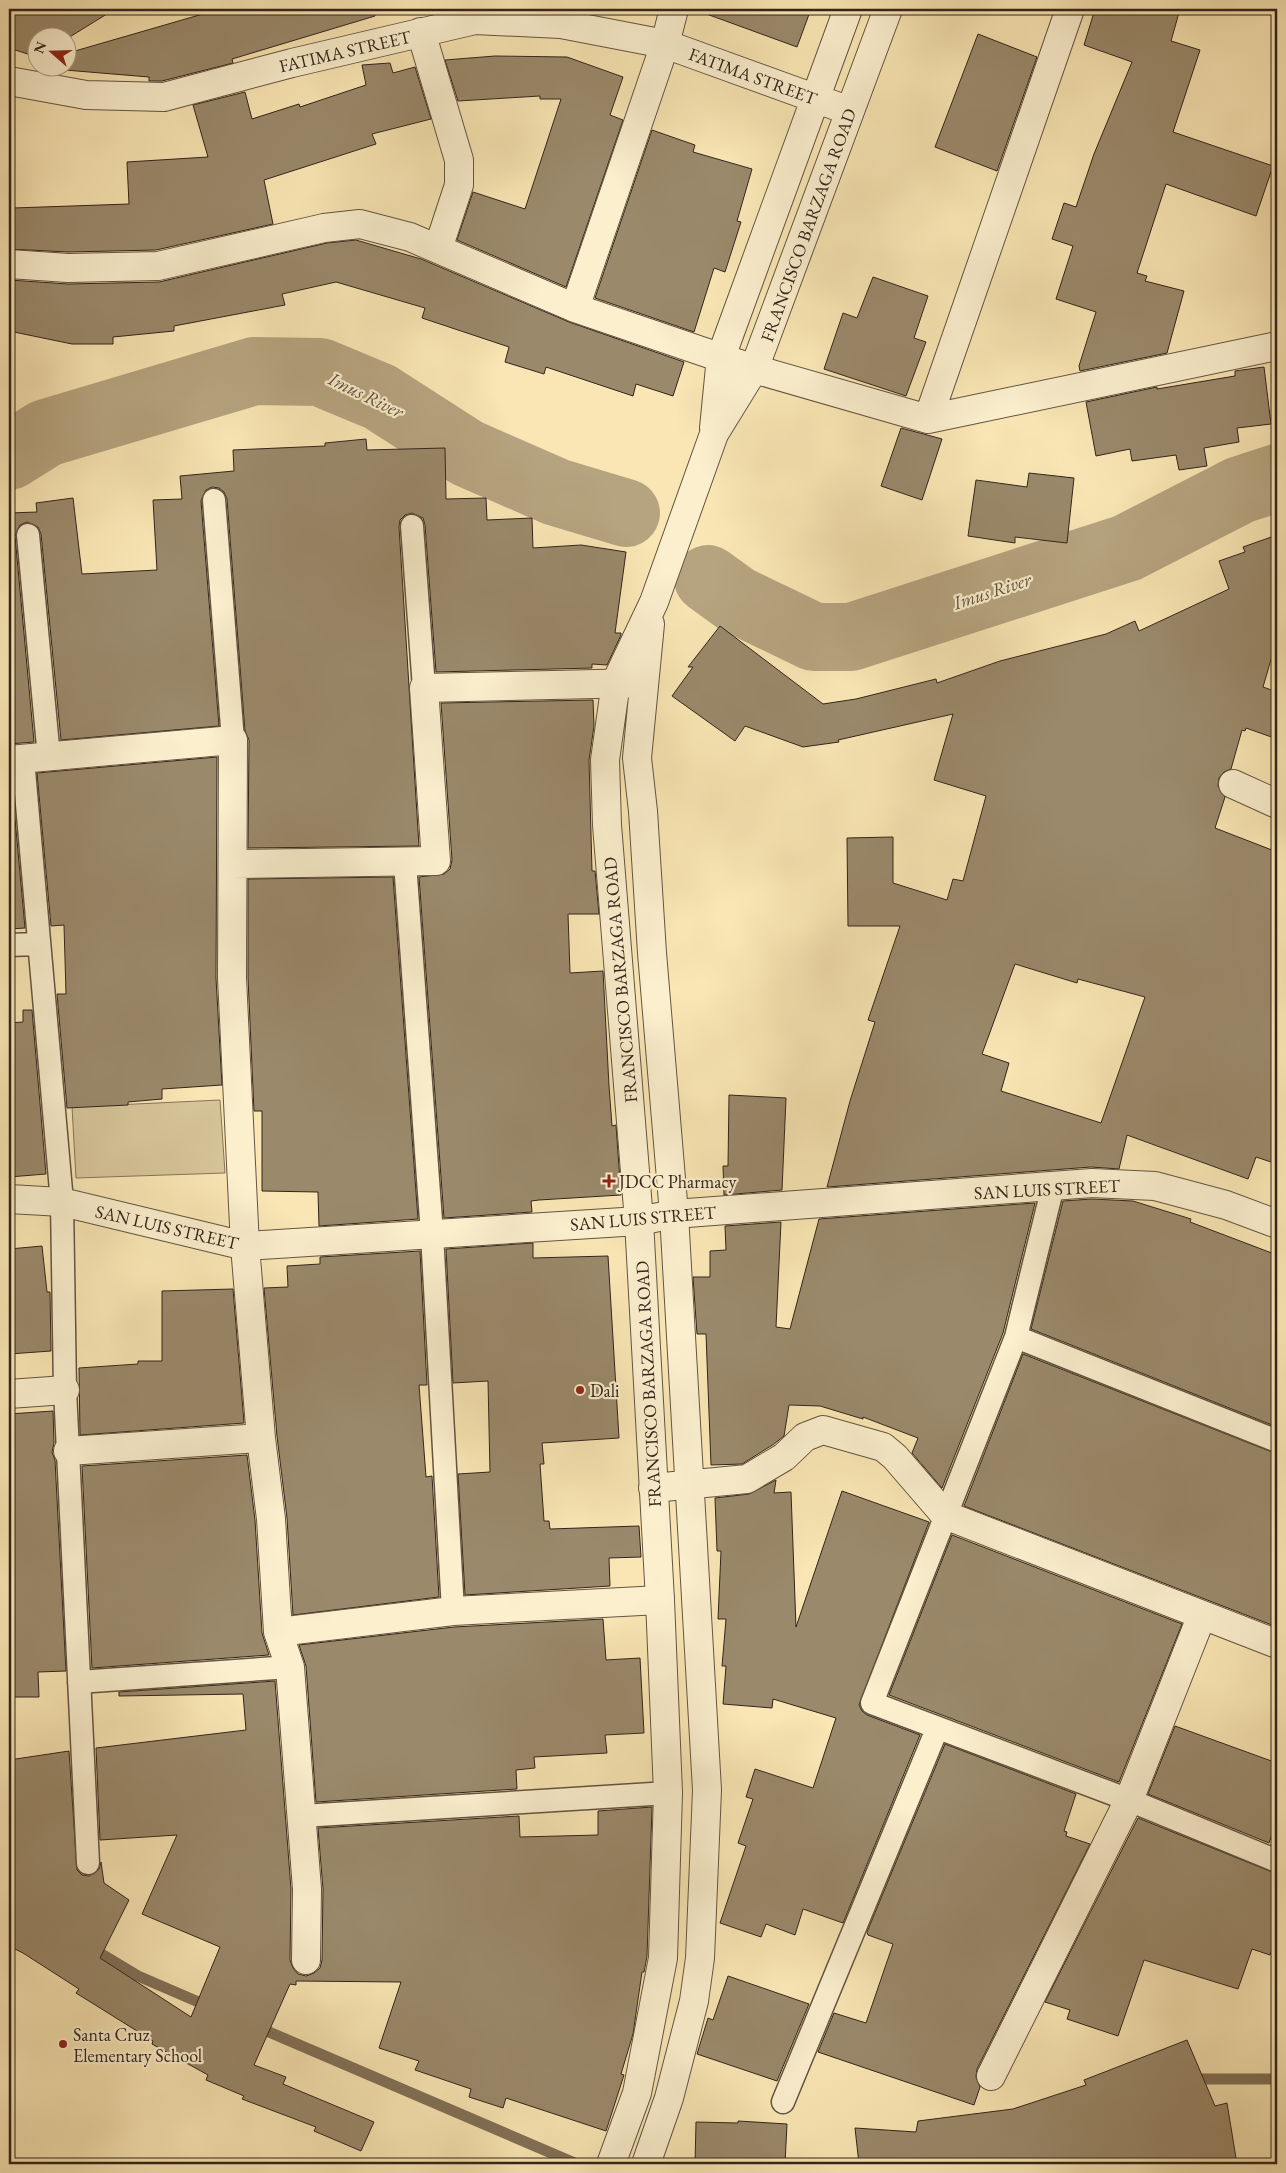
<svg xmlns="http://www.w3.org/2000/svg" width="1286" height="2173" font-family="'EB Garamond',serif">
  <rect width="100%" height="100%" fill="#f9e6b4"/>
  <filter id="stains"><feTurbulence type="fractalNoise" baseFrequency=".004" numOctaves="4"/><feColorMatrix values="0 0 0 0 .2 0 0 0 0 .09 0 0 0 0 .02 0 0 0 .5 -.17"/></filter>
  <radialGradient id="worn" r=".72"><stop offset=".6" stop-color="#630" stop-opacity="0"/><stop offset="1" stop-color="#630" stop-opacity=".3"/></radialGradient>
  <path fill="#d7c59a" stroke="#85745a" d="M220,1100L225,1173L76,1178L72,1107Z"/>
  <g fill="none" stroke-linecap="round" stroke-linejoin="round">
    <path stroke="#827158" stroke-width="11" d="M88,1946L138,1976L210,2007
      M255,2026L577,2164
      M1189,2079H1277"/>
    <path stroke="#b6a480" stroke-width="68" d="M9,456L46,433L254,371L320,372L380,397L467,453L556,492L626,513
      M708,579L737,600L814,637H851L1127,548L1240,490L1277,478"/>
  </g>
  <path fill="#9a896b" stroke="#33241b" fill-rule="evenodd" d="M9,9H115L68,38H38L37,57L9,48Z
    M220,9H374L375,16L232,59L233,63L162,81H149V77L41,68H68V53Z
    M702,9H811L797,47L701,12Z
    M1095,9H1180L1171,41L1200,50L1173,132L1273,166L1256,216L1166,184L1137,273L1147,276L1145,281L1184,291L1167,353L1080,371L1079,366L1096,312L1056,299L1073,246L1052,239L1064,203L1076,207L1094,154L1132,62L1084,45Z
    M978,34L1037,57L997,171L935,147Z
    M495,56L567,57L623,77L610,115L623,120L566,287L457,240L473,192L525,209L561,99H540V96L458,101L445,60Z
    M390,63L393,73L415,67L431,119L372,134L376,144L264,180L273,224L156,250L68,252L9,249L13,208L129,204L127,162L208,157L193,105L245,92L252,119L299,104L300,107L366,85L362,65Z
    M652,130L695,145L693,152L752,169L737,221L741,222L725,272L714,268L694,332L595,298Z
    M356,240L421,259L569,322L684,362L673,396L636,384L633,396L546,367L544,374L505,362L509,347L422,318L425,308L336,282L282,294L285,305L174,326V331L113,337V344H72L9,331V280L68,284L159,282L327,243Z
    M873,277L928,296L914,338L926,342L906,396L824,369L843,313L857,318Z
    M1264,367L1271,424L1237,428L1239,442L1204,448L1207,466L1179,470L1176,455L1132,461L1130,449L1096,456L1086,402L1157,387V389L1235,376V371Z
    M901,428L942,439L922,500L881,486Z
    M366,439L367,450L445,448L446,499L486,498L487,520L532,518L533,548L581,545L626,552L615,633H621V635L607,665L592,664V668L436,672L425,525L423,518L412,513L405,515L400,520L399,527L419,846L248,848L249,740L245,731L227,499L224,492L219,488L212,487L206,490L201,501L219,726L61,740L41,534L38,527L27,522L20,525L15,536L34,742L9,744V513L37,512L36,503L73,498L82,574L157,570L153,500L182,499L180,476L234,471L233,450L325,446V443Z
    M1029,473L1074,478L1067,543L1015,537V543L968,536L976,480L1027,487Z
    M1277,535V639L1263,687L1277,692V739L1246,728L1245,731L1242,730L1231,769L1224,772L1219,778L1218,786L1225,797L1215,828L1277,852V1164L1256,1157L1248,1179L1127,1135L1119,1169L1091,1167L827,1187L850,1101L875,1022L868,1020L900,926H848L847,838L893,837V883L947,900L953,879L963,881L986,796L934,780L953,714L838,740L839,742L803,747L745,726L735,741L672,696L693,667H688L720,626L823,704L856,699L936,679L937,683L1000,661L1106,634L1135,621L1139,631L1229,589L1219,561L1245,552L1243,547ZM1015,964L1077,983L1078,979L1145,997L1101,1123L1001,1091L1009,1063L982,1054Z
    M593,700L594,726L589,760L592,871H595L599,914H568L570,973L603,971L609,1086L612,1126L616,1125L621,1195L539,1200L531,1201L532,1212L444,1218L419,877L444,874L450,869L452,860L441,703Z
    M217,757L216,978L222,1085L162,1089V1099L128,1102V1105L67,1108L57,994H66L64,925L51,926L37,773Z
    M9,775H11L25,928L9,929Z
    M393,877L418,1219L319,1226L318,1192L262,1191V1111H254L248,978V879Z
    M23,1010H32L46,1174L9,1177V1023L23,1022Z
    M729,1095L786,1098L782,1190L724,1195L723,1166H728Z
    M1092,1199L1133,1201L1191,1219L1190,1222L1277,1255V1427L1031,1329L1063,1201Z
    M1035,1203L1003,1333L942,1488L912,1453L918,1438L863,1417V1419L820,1406L789,1405L784,1436L774,1444L742,1464L711,1465L706,1334H697L693,1277H710V1251L726,1250L725,1226L781,1222L776,1327L790,1329L819,1219Z
    M533,1243V1258L608,1256L619,1438L542,1443L544,1464H540L544,1521H549L550,1529L639,1526L641,1557L609,1558L610,1586L465,1595L458,1474L490,1472L488,1381L453,1383L446,1249Z
    M42,1246L47,1292H50L51,1351L9,1354V1249Z
    M420,1251L427,1385H419L426,1477L432,1476L439,1597L293,1615L287,1518L277,1436L264,1288L288,1287L287,1266L320,1264V1257Z
    M233,1289L244,1423L80,1435L79,1368L138,1364V1361H162V1291Z
    M1023,1354L1277,1454V1627L964,1506Z
    M53,1411L54,1443L52,1452L55,1460L66,1671L38,1672L39,1697H9V1414Z
    M247,1455L255,1520L262,1633L269,1655L92,1668L82,1466Z
    M776,1480L774,1493L791,1492L796,1627L842,1491L929,1522L859,1705L862,1711L867,1715L920,1735L843,1923L803,1909L795,1935L766,1924L761,1937L720,1923L746,1846L738,1843L753,1799L746,1797L755,1769L813,1788L836,1718L773,1699L772,1708L723,1704L726,1666H722L726,1619H718L721,1551H717L715,1498L749,1494Z
    M952,1535L1182,1624L1119,1782L889,1695Z
    M603,1619L606,1660L640,1658L644,1733L605,1735L607,1753L534,1757L535,1768L516,1770L517,1789L316,1802L306,1666L299,1645L454,1627Z
    M275,1681L291,1889L290,1960L293,1968L298,1974L306,1976L314,1973L320,1968L322,1960L323,1889L318,1828L519,1816L520,1837L598,1835V1811L652,1807L647,1956L644,1972H642L633,2034L621,2074L624,2075L606,2131L506,2098L503,2108L469,2097L471,2089L415,2070L419,2061L379,2048L401,1982L296,1981V1985L290,1984L254,2065L286,2077L283,2084L374,2122L361,2151L314,2131L316,2127L242,2099L244,2096L206,2080L208,2075L152,2044L153,2041L76,1993L79,1989L23,1953L9,1946V1760L69,1751L77,1870L82,1875L89,1876L99,1869L101,1862L104,1883L129,1900L100,1958L191,2017L220,1947L142,1914L177,1835L100,1840L96,1748L246,1730L243,1694L119,1696V1692Z
    M1175,1726L1277,1763V1819L1269,1843L1148,1794Z
    M945,1744L1076,1794L1064,1831L1067,1832L1066,1836L1090,1844L977,2069L976,2077L980,2087L974,2105L818,2052L834,2013L866,2023L893,1944L868,1935L867,1932Z
    M1138,1818L1277,1874V1933L1270,1955L1252,1949L1238,1989L1144,1960L1118,2036L1067,2019L1070,2010L1045,2002Z
    M728,1976L809,2004L777,2081L697,2054L708,2018L713,2020Z
    M1187,2040L1215,2106L1227,2103L1237,2164H859L855,2128L916,2132L918,2121L1013,2109L1086,2085L1084,2080Z
    M738,2121L787,2124L785,2164H695L696,2122L738,2123Z"/>
  <g fill="none" stroke-linecap="round" stroke-linejoin="round">
    <defs>
      <path id="pedestrian" d="M214,500L233,740
        M412,526L424,688
        M28,535L49,757
        M23,759L62,1202L65,1390L88,1863
        M405,863L432,1234L453,1611
        M9,945L37,944
        M1053,1186L1016,1337L872,1703L1129,1800L1277,1861
        M1016,1337L1277,1441
        M79,1682L290,1667
        M302,1816L668,1793
        M783,2102L937,1729"/>
      <path id="minor" d="M421,32L459,160V185L438,249
        M9,264L68,268L158,266L324,228L360,224L410,237L575,308L754,369L928,419L1277,346
        M575,308L665,44L674,9
        M928,419L1070,9
        M9,760L233,740L232,978L245,1246L261,1438L271,1519L278,1632L290,1667L307,1889L306,1960
        M1233,784L1277,804
        M233,864L436,861L424,688L640,683
        M9,1199L62,1202L245,1246L639,1221L674,1214L1092,1183L1155,1186L1226,1205L1277,1224
        M9,1394L65,1390
        M68,1451L261,1438
        M653,1488L747,1479L784,1457L805,1437L823,1430L883,1447L895,1457L945,1515L1277,1644
        M278,1632L453,1611L660,1600
        M991,2076L1129,1800L1202,1615"/>
      <path id="tertiary" d="M9,81L86,95L164,97L292,63L475,20L561,24L665,44L850,111
        M714,428L721,357L848,9
        M611,2164L637,2093L663,1958L668,1793L660,1600L639,1221L607,825L605,760L616,682L654,602L714,434L754,369L888,9
        M646,2164L669,2098L694,2001L700,1958L707,1790L674,1214L652,953L643,811L637,758L650,624"/>
    </defs>
    <use href="#pedestrian" stroke="#645441" stroke-width="25"/>
    <use href="#minor" stroke="#645441" stroke-width="30"/>
    <use href="#tertiary" stroke="#645441" stroke-width="30"/>
    <use href="#pedestrian" stroke="#fbefce" stroke-width="22"/>
    <use href="#minor" stroke="#fbefce" stroke-width="28"/>
    <use href="#tertiary" stroke="#fbefce" stroke-width="28"/>
  </g>
  <g fill="#8f2418" stroke="#fbefce" stroke-width="2">
    <path d="M606.5 1173.5h5v5h5v5h-5v5h-5v-5h-5v-5h5z"/>
    <circle cx="580" cy="1390" r="5"/>
    <circle cx="63" cy="2044" r="5"/>
  </g>
  <g text-anchor="middle" dominant-baseline="central" stroke-width="4.5" stroke-linejoin="round" paint-order="stroke">
    <g font-size="18" fill="#33241b" stroke="#fbefce">
      <text transform="translate(345 51) rotate(-13)">FATIMA STREET</text>
      <text transform="translate(753 76) rotate(20)">FATIMA STREET</text>
      <text transform="translate(808 225) rotate(-70)">FRANCISCO BARZAGA ROAD</text>
      <text transform="translate(620 980) rotate(-95)">FRANCISCO BARZAGA ROAD</text>
      <text transform="translate(1047 1189) rotate(-3)">SAN LUIS STREET</text>
      <text transform="translate(643 1218) rotate(-5)">SAN LUIS STREET</text>
      <text transform="translate(167 1227) rotate(13)">SAN LUIS STREET</text>
      <text transform="translate(648 1384) rotate(-93)">FRANCISCO BARZAGA ROAD</text>
    </g>
    <g font-size="18" fill="#33241b" stroke="#fbefce" text-anchor="start">
      <text x="619" y="1181">JDCC Pharmacy</text>
      <text x="590" y="1390">Dali</text>
      <text x="73" y="2034">Santa Cruz<tspan x="73" dy="21">Elementary School</tspan></text>
    </g>
    <g font-size="19" font-style="italic" fill="#61513e" stroke="#fbefce">
      <text transform="translate(366 395) rotate(26)">Imus River</text>
      <text transform="translate(992 591) rotate(-18)">Imus River</text>
    </g>
  </g>
  <rect width="1286" height="2173" fill="none" stroke="#f9e6b4" stroke-width="30"/>
  <rect x="10" y="10" width="1266" height="2153" fill="none" stroke="#33241b" stroke-width="2.5"/>
  <rect x="15" y="15" width="1256" height="2143" fill="none" stroke="#33241b"/>
  <g transform="translate(52 52) rotate(290)"><circle r="24" fill="#fbefce" stroke="#ab9e86"/>
  <path d="M0-4L9 19L0 12L-9 19Z" fill="#8f2418"/>
  <text y="-8" font-size="14" font-weight="bold" text-anchor="middle" fill="#33241b">N</text>
  </g>
  <rect width="100%" height="100%" filter="url(#stains)"/>
  <rect width="100%" height="100%" fill="url(#worn)"/>
</svg>
